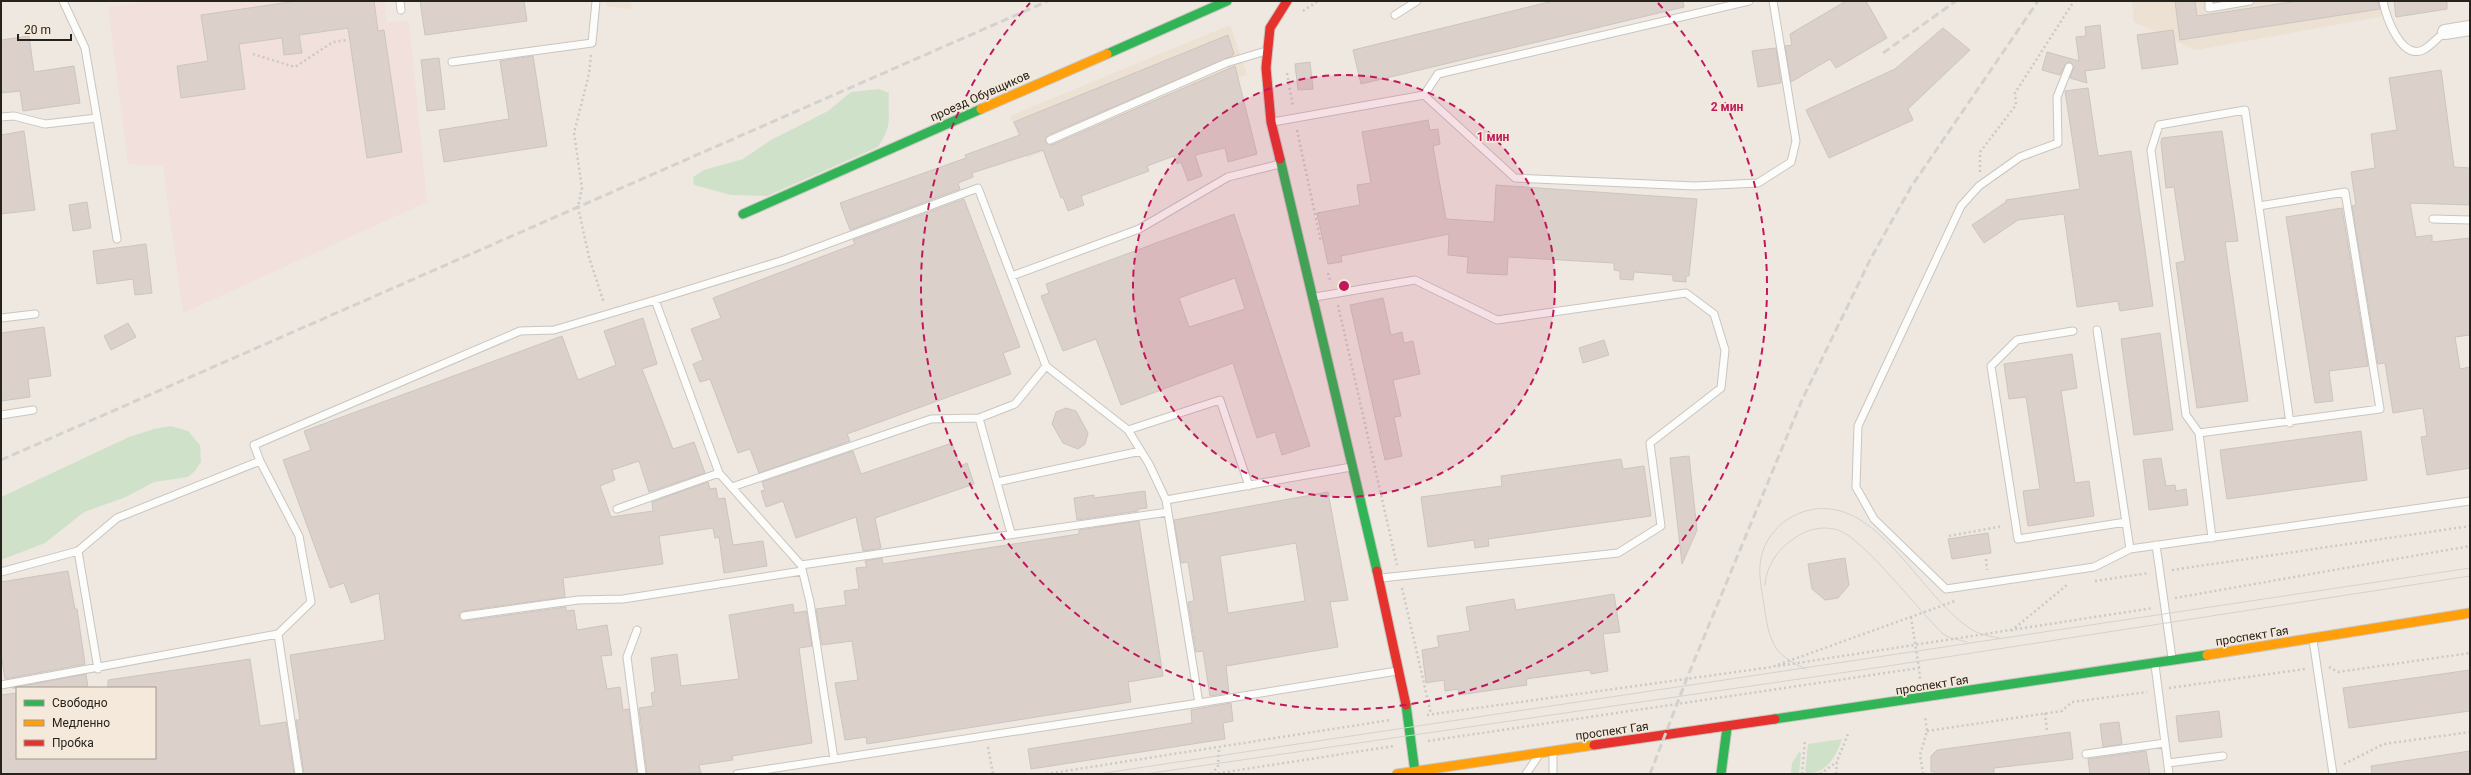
<svg xmlns="http://www.w3.org/2000/svg" width="2471" height="775" font-family="Roboto,sans-serif">
  <rect width="100%" height="100%" fill="#eee8e1"/>
  <path fill="#ece1d2" d="M606,1H632L631,9L606,6Z
    M2132,1H2388L2390,15L2196,50L2134,22Z
    M1230,25L1247,74L1027,158L1010,116Z"/>
  <path fill="#f2e0dd" d="M152,1H384L387,22L409,21L427,202L183,313L163,166L128,164L108,7Z"/>
  <path fill="#cfe2c9" d="M879,89L889,93C887,118 894,123 878,147L767,196L731,195L694,185L693,177L704,170L743,159L771,140L828,111L851,92Z
    M171,426L188,431L200,445L201,462L195,471L188,477L154,482L126,497L84,512L45,543L1,560V497L129,437L154,429Z
    M1842,739C1836,757 1826,774 1805,774L1808,744Z
    M1799,752L1801,753L1799,774L1791,773L1792,763Z"/>
  <path fill="#dcd0ca" stroke="#cbc5c1" fill-rule="evenodd" d="M297,1H374L378,31L384,30L402,152L367,158L348,28L299,35L302,53L284,55L282,38L239,44L245,89L181,98L177,66L208,61L201,15Z
    M420,1H524L527,21L425,35Z
    M1553,1H1683L1684,7L1361,84L1353,50Z
    M1846,1H1866L1887,38L1836,68L1830,59L1791,82L1785,46L1792,45L1790,34Z
    M2175,1H2195L2197,16L2299,1H2378L2380,9L2180,40Z
    M2394,1H2447V9L2396,17Z
    M2100,25L2105,68L2085,71L2087,83L2070,78L2074,67L2070,62L2066,63L2060,75L2042,70L2047,52L2079,61L2076,37L2086,36L2085,27Z
    M1943,28L1970,50L1908,109L1913,120L1829,158L1806,110L1895,69Z
    M2173,30L2178,64L2142,69L2137,35Z
    M1228,35L1234,54L1232,56L1048,135L1045,142L1052,145L1235,66L1257,154L1228,162L1225,148L1195,155L1202,176L1188,181L1181,162L1177,164L1174,156L1147,166L1149,171L1081,196L1084,205L1068,211L1063,197L1061,198L1043,150L972,173L973,177L958,183L960,189L850,230L840,203L966,158L965,155L1020,135L1014,122Z
    M29,36L34,72L74,66L80,103L23,111L20,91L1,93V40Z
    M1776,48L1781,83L1758,87L1752,51Z
    M533,56L547,146L444,162L439,130L509,119L500,61Z
    M439,58L445,109L427,111L421,60Z
    M1310,62L1313,89L1298,90L1295,64Z
    M2441,70L2454,167L2470,168V205L2410,203L2416,237L2432,235V242L2470,238V335L2455,337L2460,369L2470,367V468L2427,475L2421,437L2427,436L2423,408L2393,413L2385,363L2378,364L2352,206L2356,205L2351,172L2375,168L2371,134L2397,130L2389,78Z
    M2088,88L2098,156L2131,151L2153,306L2120,311L2118,301L2077,307L2064,214L2018,220L1984,243L1972,225L2006,202V200L2080,189L2065,91Z
    M1428,120L1430,130L1438,129L1440,144L1433,146L1446,219L1494,222L1496,185L1697,199L1689,276H1686V282L1673,281V275L1634,272L1633,280L1620,279V271L1614,270V263L1508,257L1507,275L1467,273L1468,257L1448,255L1449,234L1341,256L1342,262L1328,264L1317,213L1360,205L1357,185L1371,183L1362,132Z
    M24,131L35,210L1,214V135Z
    M2222,131L2238,241L2225,242L2248,401L2197,408L2176,263L2185,261L2174,187L2166,188L2161,142L2162,138Z
    M964,199L1020,347L1003,353L1011,374L847,434L850,441L759,473L750,449L738,453L710,379L700,382L693,364L703,360L691,329L721,318L713,298L855,244L853,240Z
    M87,202L91,228L73,231L69,205Z
    M2342,208L2368,366L2329,371L2333,401L2315,403L2286,217Z
    M1234,214L1310,446L1282,455L1275,432L1257,438L1233,363L1121,405L1096,339L1063,351L1041,296L1049,293L1046,284ZM1235,278L1245,309L1189,327L1179,298Z
    M146,244L152,293L135,295L133,279L97,284L93,251Z
    M1383,298L1391,335L1402,332L1404,343L1413,341L1420,374L1393,380L1401,416L1394,417L1402,456L1385,460L1350,305Z
    M643,318L657,364L642,369L673,449L694,442L705,473L649,492L639,461L612,470L615,480L600,486L611,517L653,511L652,502L708,482L710,489L716,488L718,499L725,498L733,545L763,541L767,566L724,573L719,537L715,538L713,528L659,536L663,564L563,578L565,597L463,611L459,616L465,621L566,607V611L574,610L577,630L607,625L612,655L601,656L607,689L620,687L623,710L629,709L637,774H304L296,720H300L290,655L385,640L379,593L351,603L344,583L330,588L283,460L311,450L304,431L562,336L578,380L616,365L604,331Z
    M128,323L136,337L111,350L104,336Z
    M44,327L51,376L28,379L30,397L1,401V333Z
    M2160,333L2173,430L2134,435L2121,339Z
    M1604,340L1609,355L1583,363L1579,348Z
    M2072,354L2077,388L2061,391L2075,483L2089,481L2094,516L2028,526L2023,491L2040,489L2026,397L2009,399L2004,364Z
    M1066,408L1076,411L1088,433L1085,444L1078,449L1063,443L1052,424L1056,412Z
    M2361,431L2367,480L2227,499L2220,450Z
    M952,443L960,466L967,463L974,484L875,518L881,548L863,551L856,517L796,538L783,501L766,507L761,491L765,490L762,482L853,451L861,474Z
    M1689,456L1697,530L1682,564L1670,458Z
    M2161,458L2166,486L2175,485L2176,491L2186,489L2188,505L2149,510L2143,460Z
    M1621,459L1623,469L1644,466L1651,516L1488,539L1489,546L1475,548L1474,540L1428,547L1421,497L1502,486L1501,476Z
    M1145,491L1147,508L1138,509V511L1077,520L1074,498L1094,495V498Z
    M1328,492L1348,600L1330,602L1338,647L1226,666L1229,693L1210,696L1203,651L1196,652L1188,602L1194,601L1188,562L1181,563L1174,520ZM1296,543L1305,601L1228,613L1220,556Z
    M1139,521L1163,676L1128,682L1131,702L867,744L866,737L845,740L835,683L858,680L852,641L822,645L816,609L846,605L844,591L859,589L856,568L867,567L865,561L882,558L883,564L1079,534V530Z
    M1988,533L1991,553L1952,559L1948,539Z
    M1845,558L1849,585L1838,598L1825,600L1812,589L1808,564Z
    M68,571L75,609H77L85,664L5,679L1,654V582Z
    M1614,594L1620,632L1603,634L1608,671L1591,674L1590,670L1526,679L1527,685L1459,695L1458,689L1445,691L1444,680L1426,683L1422,650L1439,647L1437,636L1470,631L1466,607L1514,599L1516,610Z
    M793,604L794,613L806,611L812,646L799,648L812,743L732,756L733,760L699,765L701,773L647,774L639,708L653,706L651,693L655,692L651,658L677,654L681,686L739,679L729,615Z
    M250,659L260,726L286,722L294,774H1V695L17,693V758H155V688H108V680Z
    M2470,670V711L2349,728L2343,688Z
    M86,674L88,688H12Z
    M1231,703L1233,721L1223,723L1225,739L1031,769L1028,749L1192,723L1191,710Z
    M2219,711L2222,737L2179,742L2176,716Z
    M2119,722L2122,744L2103,747L2100,724Z
    M2070,732L2073,759L1994,768V774H1934V771L1931,772V756L1937,750Z
    M2146,751L2150,774H2090L2088,759Z
    M2470,751V774H2372L2371,766Z"/>
  <g fill="none" stroke-linecap="round" stroke-linejoin="round">
    <defs>
      <path id="lane" d="M400,1L401,10
        M2209,1V8L2250,1
        M2383,1C2386,17 2401,60 2423,50C2431,46 2438,37 2445,32
        M1395,15L1417,1
        M452,62L592,43L596,1
        M2069,67L2057,97L2058,143L2020,157L1979,186L1961,206L1858,426L1856,487L1874,519L1946,589L2094,567L2130,549L2470,501
        M1424,95L1438,74L1749,1
        M1,117L14,116L45,124L97,118L85,48L63,1
        M97,118L117,239
        M1273,122L1424,95L1515,178L1695,186L1758,183L1791,162L1796,141L1773,1
        M1050,140L1226,63L1266,51
        M2433,219L2470,220
        M1012,276L1139,229L1228,177L1280,164
        M1315,297L1415,280L1497,320L1686,293L1714,314L1725,350L1721,388L1650,443L1661,526L1618,553L1381,578
        M655,300L719,473L801,565L810,602L834,759
        M1,318L35,314
        M2097,330L2130,549
        M2073,331L2017,340L1991,366L2018,539L2126,522
        M1,415L33,410
        M1128,430L1220,400L1249,486
        M2199,433L2380,409L2345,192L2259,206
        M997,482L1141,451
        M732,487L931,419L979,418
        M1166,500L1351,467
        M617,509L719,473
        M1011,533L979,418L1015,404L1046,366
        M2212,538L2199,433L2186,415L2151,150L2159,125L2245,110L2290,423
        M2156,545L2172,658
        M78,551L98,669
        M801,565L1168,512
        M1,572L78,551L117,518L260,461
        M464,616L578,600L623,599L802,571
        M637,630L627,657L642,774
        M2313,640L2333,774
        M2155,665L2169,774
        M1,685L278,634
        M2086,754L2165,743
        M2168,763L2223,756
        M299,774L278,634L311,602L299,536L260,461L254,445L520,331L554,330L655,300L784,260L978,188L1046,366L1128,430L1149,464L1166,500L1199,703L1397,671
        M737,774L1199,703
        M1526,774L1537,758
        M1553,774V754"/>
      <path id="street" d="M2445,32L2470,28"/>
      <path id="fast" d="M1107,54L1227,1
        M1280,159L1377,571
        M743,214L981,109
        M1406,705L1415,772
        M1775,719L2207,655
        M1721,774L1727,728"/>
      <path id="slow" d="M981,109L1107,54
        M2207,655L2470,613
        M1397,774L1594,745"/>
      <path id="jam" d="M1280,159L1271,122L1266,68L1270,28L1287,1
        M1377,571L1406,705
        M1594,745L1775,719"/>
    </defs>
    <use href="#lane" stroke="#cac5bf" stroke-width="9"/>
    <use href="#street" stroke="#cac5bf" stroke-width="16"/>
    <use href="#fast" stroke="#cac5bf" stroke-width="11"/>
    <use href="#slow" stroke="#cac5bf" stroke-width="11"/>
    <use href="#jam" stroke="#cac5bf" stroke-width="11"/>
    <path stroke="#cac9c6" stroke-width="2.5" stroke-dasharray="2 3" stroke-linecap="butt" d="M1303,11L1318,1
      M253,54L295,67L333,42L348,40
      M591,55L589,74L574,133L582,188L578,207L589,257L604,303
      M1287,73L1293,107
      M1297,130L1321,242
      M1980,172V152L2016,105L2015,93L2074,1
      M1328,273L1331,283
      M1338,305L1397,565
      M1949,536L2003,526
      M1986,559L1987,570
      M2172,570L2470,526
      M2095,581L2149,573
      M1402,588L1431,714
      M2175,598L2470,546
      M1911,617L1919,668
      M2011,631L2067,585
      M1778,666L2153,608
      M2329,667L2338,672L2470,653
      M2169,688L2305,669
      M2045,713L2047,731
      M1427,715L1772,667L1955,601
      M1927,731L2062,711L2072,702L2147,692
      M1428,741L1919,668L1920,679
      M988,747L993,774
      M2344,764L2384,744L2470,732
      M1046,774L1390,720
      M1211,774L1218,767L1219,747
      M1213,774L1394,746
      M1802,774L1805,740
      M1820,774L1837,762
      M1836,774L1837,761L1848,734
      M1923,774L1920,755L1927,731L1925,716"/>
    <use href="#lane" stroke="#fcfcfa" stroke-width="7"/>
    <use href="#street" stroke="#fcfcfa" stroke-width="14"/>
    <use href="#fast" stroke="#30b455" stroke-width="9"/>
    <use href="#slow" stroke="#ff9f0a" stroke-width="9"/>
    <use href="#jam" stroke="#e5322d" stroke-width="9"/>
    <path stroke="#d4d2cf" stroke-width="1" d="M1765,585C1766,567 1777,550 1792,540C1805,530 1821,525 1838,530C1862,537 1920,612 1943,634L1951,638L1967,642
      M1806,669C1795,664 1783,658 1776,648C1768,635 1766,619 1764,605C1762,592 1759,578 1760,565C1763,530 1796,505 1830,509C1884,514 1924,597 1968,627C1977,634 1988,636 1999,638
      M1098,774L2470,568
      M1145,774L1875,668L2470,576"/>
    <path stroke="#d4d2cf" stroke-width="3" stroke-dasharray="8 4" stroke-linecap="butt" d="M1883,53L1956,1
      M1,460L1048,1
      M1650,774L1687,678L1802,400L1871,258L1911,187L2038,1"/>
  </g>
  <circle cx="1344" cy="286" r="211" fill="#c2185b" fill-opacity=".12"/>
  <g fill="none" stroke="#c2185b" stroke-width="2" stroke-dasharray="7 5">
    <circle cx="1344" cy="286" r="211"/>
    <path d="M1658 3A423 423 0 1 1 1030 3"/>
  </g>
  <g text-anchor="middle" dominant-baseline="central" stroke-width="3.5" stroke-linejoin="round" paint-order="stroke">
    <g font-size="12" fill="#26221c" stroke="#f4e9db">
      <text transform="translate(980 96) rotate(-24)">проезд Обувщиков</text>
      <text transform="translate(2252 636) rotate(-9)">проспект Гая</text>
      <text transform="translate(1932 685) rotate(-9)">проспект Гая</text>
      <text transform="translate(1612 731) rotate(-8)">проспект Гая</text>
    </g>
  </g>
  <circle cx="1344" cy="286" r="6" fill="#c2185b" stroke="#f4e9db" stroke-width="2"/>
  <g font-size="12" text-anchor="middle" font-weight="bold" fill="#c2185b" stroke="#f4e9db" stroke-width="3.5" stroke-linejoin="round" paint-order="stroke">
    <text x="1727" y="111">2 мин</text>
    <text x="1493" y="141">1 мин</text>
  </g>
  <rect width="2471" height="775" fill="none" stroke="#26221c" stroke-width="4"/>
  <rect x="16" y="687" width="140" height="72" fill="#f4e9db" stroke="#a2998f"/>
  <rect x="24" y="700" width="20" height="6" fill="#30b455" stroke="#a2998f"/>
  <text x="52" y="707" font-size="12" fill="#26221c">Свободно</text>
  <rect x="24" y="720" width="20" height="6" fill="#ff9f0a" stroke="#a2998f"/>
  <text x="52" y="727" font-size="12" fill="#26221c">Медленно</text>
  <rect x="24" y="740" width="20" height="6" fill="#e5322d" stroke="#a2998f"/>
  <text x="52" y="747" font-size="12" fill="#26221c">Пробка</text>
  <path d="M18 34v6h53v-6" fill="none" stroke="#26221c" stroke-width="2"/>
  <text x="24" y="34" font-size="12" fill="#26221c" stroke="#f4e9db" stroke-width="3" paint-order="stroke">20 m</text>
</svg>
